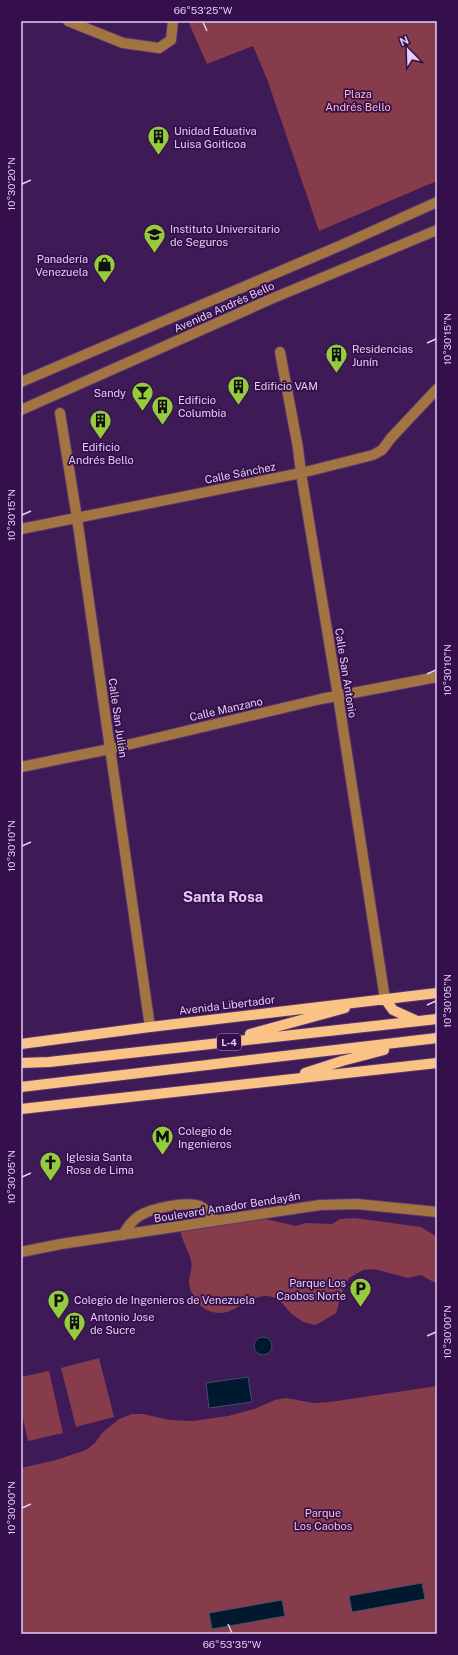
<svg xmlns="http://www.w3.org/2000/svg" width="458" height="1655" font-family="'Public Sans',sans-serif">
  <rect width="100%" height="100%" fill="#3e1a56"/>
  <path fill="#873c4c" d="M188,21H437V181L319,231L267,79L253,46L207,64Z
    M257,1217L296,1226L305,1223L332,1224L340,1219L355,1218L421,1227L437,1237V1284L421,1275L408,1278L374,1269L363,1270L349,1278L344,1287L336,1313L316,1325C308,1324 302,1322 296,1317C285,1310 282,1297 267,1296C255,1295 238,1308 227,1312C207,1317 190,1301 189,1282C189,1275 193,1268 191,1261C189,1250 181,1240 180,1229Z
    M99,1358L114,1417L76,1427L61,1368Z
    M49,1371L63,1433L28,1441L21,1411V1377Z
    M437,1386V1634H21V1468L56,1460L86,1450L95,1443L102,1433L119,1419L132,1414H143L170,1420L193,1421L228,1416L254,1409L275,1400L286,1398L314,1403L330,1402Z"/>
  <path fill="#01192f" stroke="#444f6a" d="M254 1346a9 9 0 1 1 18 0a9 9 0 1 1-18 0Z
    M248,1377L252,1402L209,1408L206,1383Z
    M422,1583L425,1599L352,1612L349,1596Z
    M282,1600L285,1616L212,1629L209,1613Z"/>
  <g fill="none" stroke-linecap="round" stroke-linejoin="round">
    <defs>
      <path id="minor" d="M68,21L123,43L159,48L171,40L173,21
        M280,352L298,448L301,473L338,696L385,999
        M21,382L344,244L437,202
        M21,410L271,299L437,230
        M60,413L77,518L150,1027
        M21,529L301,473L373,455L382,450L391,438L437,389
        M21,767L110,749L321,699L437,677
        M123,1235C127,1227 132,1221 139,1216C152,1208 186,1201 200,1206C206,1209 211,1215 216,1221
        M21,1252L61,1244L320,1205L357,1204L437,1212"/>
      <path id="major" d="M385,999L393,1010L415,1020
        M250,1034L345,1008
        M21,1044L150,1027L437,993
        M21,1063L49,1062L437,1019
        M305,1073L342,1061L384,1050
        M21,1087L437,1038
        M21,1109L437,1063"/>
    </defs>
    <use href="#minor" stroke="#58376f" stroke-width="12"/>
    <use href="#major" stroke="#58376f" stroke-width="12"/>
    <use href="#minor" stroke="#a17441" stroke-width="10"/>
    <use href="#major" stroke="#fac385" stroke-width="10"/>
  </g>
  <path fill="none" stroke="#e1cef2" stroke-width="1.5" d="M203,22L207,31M22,184L31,180M427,343L436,339M22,515L31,511M427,674L436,670M22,846L31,842M427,1005L436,1001M22,1177L31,1173M427,1336L436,1332M22,1508L31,1504M228,1624L232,1633"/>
  <defs>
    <symbol id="building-pin" viewBox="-11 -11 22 30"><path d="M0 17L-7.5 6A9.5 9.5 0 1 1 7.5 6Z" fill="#94cc3c" stroke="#340f4b"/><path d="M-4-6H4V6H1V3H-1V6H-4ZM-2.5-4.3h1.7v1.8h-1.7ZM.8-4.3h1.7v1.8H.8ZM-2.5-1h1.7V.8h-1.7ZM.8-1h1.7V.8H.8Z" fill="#111"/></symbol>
    <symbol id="university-pin" viewBox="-11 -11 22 30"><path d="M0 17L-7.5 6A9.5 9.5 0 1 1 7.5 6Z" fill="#94cc3c" stroke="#340f4b"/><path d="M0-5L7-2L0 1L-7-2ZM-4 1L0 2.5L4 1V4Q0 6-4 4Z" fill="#111"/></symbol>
    <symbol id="shop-pin" viewBox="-11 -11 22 30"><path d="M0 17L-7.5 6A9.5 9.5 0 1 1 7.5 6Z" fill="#94cc3c" stroke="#340f4b"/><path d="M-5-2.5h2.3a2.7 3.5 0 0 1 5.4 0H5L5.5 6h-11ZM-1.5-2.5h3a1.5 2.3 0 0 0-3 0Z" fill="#111"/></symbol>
    <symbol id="bar-pin" viewBox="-11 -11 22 30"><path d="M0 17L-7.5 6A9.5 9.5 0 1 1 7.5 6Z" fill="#94cc3c" stroke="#340f4b"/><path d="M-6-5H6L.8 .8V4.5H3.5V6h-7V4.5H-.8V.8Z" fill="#111"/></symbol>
    <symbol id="metro-pin" viewBox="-11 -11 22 30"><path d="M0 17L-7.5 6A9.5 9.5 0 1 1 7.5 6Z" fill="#94cc3c" stroke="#340f4b"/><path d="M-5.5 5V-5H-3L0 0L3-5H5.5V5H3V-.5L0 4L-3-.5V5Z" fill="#111"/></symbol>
    <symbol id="church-pin" viewBox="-11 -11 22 30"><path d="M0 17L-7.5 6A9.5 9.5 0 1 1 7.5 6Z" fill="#94cc3c" stroke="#340f4b"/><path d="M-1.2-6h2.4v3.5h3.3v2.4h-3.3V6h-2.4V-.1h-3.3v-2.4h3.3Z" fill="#111"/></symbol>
    <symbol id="parking-pin" viewBox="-11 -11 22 30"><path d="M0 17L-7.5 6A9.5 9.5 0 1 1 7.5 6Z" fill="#94cc3c" stroke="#340f4b"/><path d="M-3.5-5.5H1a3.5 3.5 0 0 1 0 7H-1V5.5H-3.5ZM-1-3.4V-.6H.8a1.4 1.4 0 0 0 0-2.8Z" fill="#111"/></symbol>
  </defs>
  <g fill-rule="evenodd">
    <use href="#building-pin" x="146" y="124" width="25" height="34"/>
    <use href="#university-pin" x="142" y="222" width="25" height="34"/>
    <use href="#shop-pin" x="92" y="252" width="25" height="34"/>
    <use href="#building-pin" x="324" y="342" width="25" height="34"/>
    <use href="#building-pin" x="226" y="374" width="25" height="34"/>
    <use href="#bar-pin" x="130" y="380" width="25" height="34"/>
    <use href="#building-pin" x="150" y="394" width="25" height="34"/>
    <use href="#building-pin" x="88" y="408" width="25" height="34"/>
    <use href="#metro-pin" x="150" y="1124" width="25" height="34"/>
    <use href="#church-pin" x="38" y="1150" width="25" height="34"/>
    <use href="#parking-pin" x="348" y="1276" width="25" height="34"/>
    <use href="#parking-pin" x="46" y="1288" width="25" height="34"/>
    <use href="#building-pin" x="62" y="1310" width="25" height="34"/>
  </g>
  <g text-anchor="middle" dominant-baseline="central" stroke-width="3.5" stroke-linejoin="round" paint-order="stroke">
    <rect fill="#340f4b" stroke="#ad95c0" stroke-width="1" x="217" y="1034" width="24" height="16" rx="3"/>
    <g font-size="10" font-weight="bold" fill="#e1cef2">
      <text x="229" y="1042">L-4</text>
    </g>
    <g font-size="11" fill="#f9bfc8" stroke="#340f4b">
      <text x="358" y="94">Plaza<tspan x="358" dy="13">Andrés Bello</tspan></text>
      <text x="323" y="1513">Parque<tspan x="323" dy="13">Los Caobos</tspan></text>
    </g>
    <g font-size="11" fill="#e1cef2" stroke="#340f4b" text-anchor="start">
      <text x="174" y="131">Unidad Eduativa<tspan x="174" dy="13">Luisa Goiticoa</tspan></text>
      <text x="170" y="229">Instituto Universitario<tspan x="170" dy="13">de Seguros</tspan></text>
      <text x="88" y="259" text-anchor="end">Panadería<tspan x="88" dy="13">Venezuela</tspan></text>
      <text x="352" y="349">Residencias<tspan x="352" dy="13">Junín</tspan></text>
      <text x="254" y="386">Edificio VAM</text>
      <text x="126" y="393" text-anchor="end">Sandy</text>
      <text x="178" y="400">Edificio<tspan x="178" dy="13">Columbia</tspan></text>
      <text x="101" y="447" text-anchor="middle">Edificio<tspan x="101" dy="13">Andrés Bello</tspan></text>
      <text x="178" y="1131">Colegio de<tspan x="178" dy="13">Ingenieros</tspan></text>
      <text x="66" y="1157">Iglesia Santa<tspan x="66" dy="13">Rosa de Lima</tspan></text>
      <text x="346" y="1283" text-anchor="end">Parque Los<tspan x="346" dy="13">Caobos Norte</tspan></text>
      <text x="74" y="1300">Colegio de Ingenieros de Venezuela</text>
      <text x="90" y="1317">Antonio Jose<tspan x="90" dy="13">de Sucre</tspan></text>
    </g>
    <g font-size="11" fill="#e1cef2" stroke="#340f4b">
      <text transform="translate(224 307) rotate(-24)">Avenida Andrés Bello</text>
      <text transform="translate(240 473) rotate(-11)">Calle Sánchez</text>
      <text transform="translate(346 673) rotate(81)">Calle San Antonio</text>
      <text transform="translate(226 709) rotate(-13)">Calle Manzano</text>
      <text transform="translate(118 718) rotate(82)">Calle San Julián</text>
      <text transform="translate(227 1005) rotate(-7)">Avenida Libertador</text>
      <text transform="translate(227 1207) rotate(-9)">Boulevard Amador Bendayán</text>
    </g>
    <g font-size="15" font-weight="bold" fill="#e1cef2" stroke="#340f4b">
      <text x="223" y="896">Santa Rosa</text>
    </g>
  </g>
  <rect width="458" height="1655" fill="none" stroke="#340f4b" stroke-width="44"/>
  <g transform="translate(408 50) rotate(337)" stroke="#340f4b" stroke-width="3" paint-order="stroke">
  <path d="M0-3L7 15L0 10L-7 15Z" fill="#e1cef2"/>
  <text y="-6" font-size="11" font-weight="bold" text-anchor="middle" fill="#e1cef2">N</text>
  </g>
  <rect x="22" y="22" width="414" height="1611" fill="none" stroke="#e1cef2" stroke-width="1.5"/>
  <g font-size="10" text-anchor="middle" fill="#e1cef2">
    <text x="203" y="14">66°53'25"W</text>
    <text transform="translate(11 184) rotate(-90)" y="4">10°30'20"N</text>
    <text transform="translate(447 339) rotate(-90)" y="4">10°30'15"N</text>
    <text transform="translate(11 515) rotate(-90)" y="4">10°30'15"N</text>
    <text transform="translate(447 670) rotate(-90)" y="4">10°30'10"N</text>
    <text transform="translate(11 846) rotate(-90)" y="4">10°30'10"N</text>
    <text transform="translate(447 1001) rotate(-90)" y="4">10°30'05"N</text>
    <text transform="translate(11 1177) rotate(-90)" y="4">10°30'05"N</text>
    <text transform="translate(447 1332) rotate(-90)" y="4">10°30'00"N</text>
    <text transform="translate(11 1508) rotate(-90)" y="4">10°30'00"N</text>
    <text x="232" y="1648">66°53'35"W</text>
  </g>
</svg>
